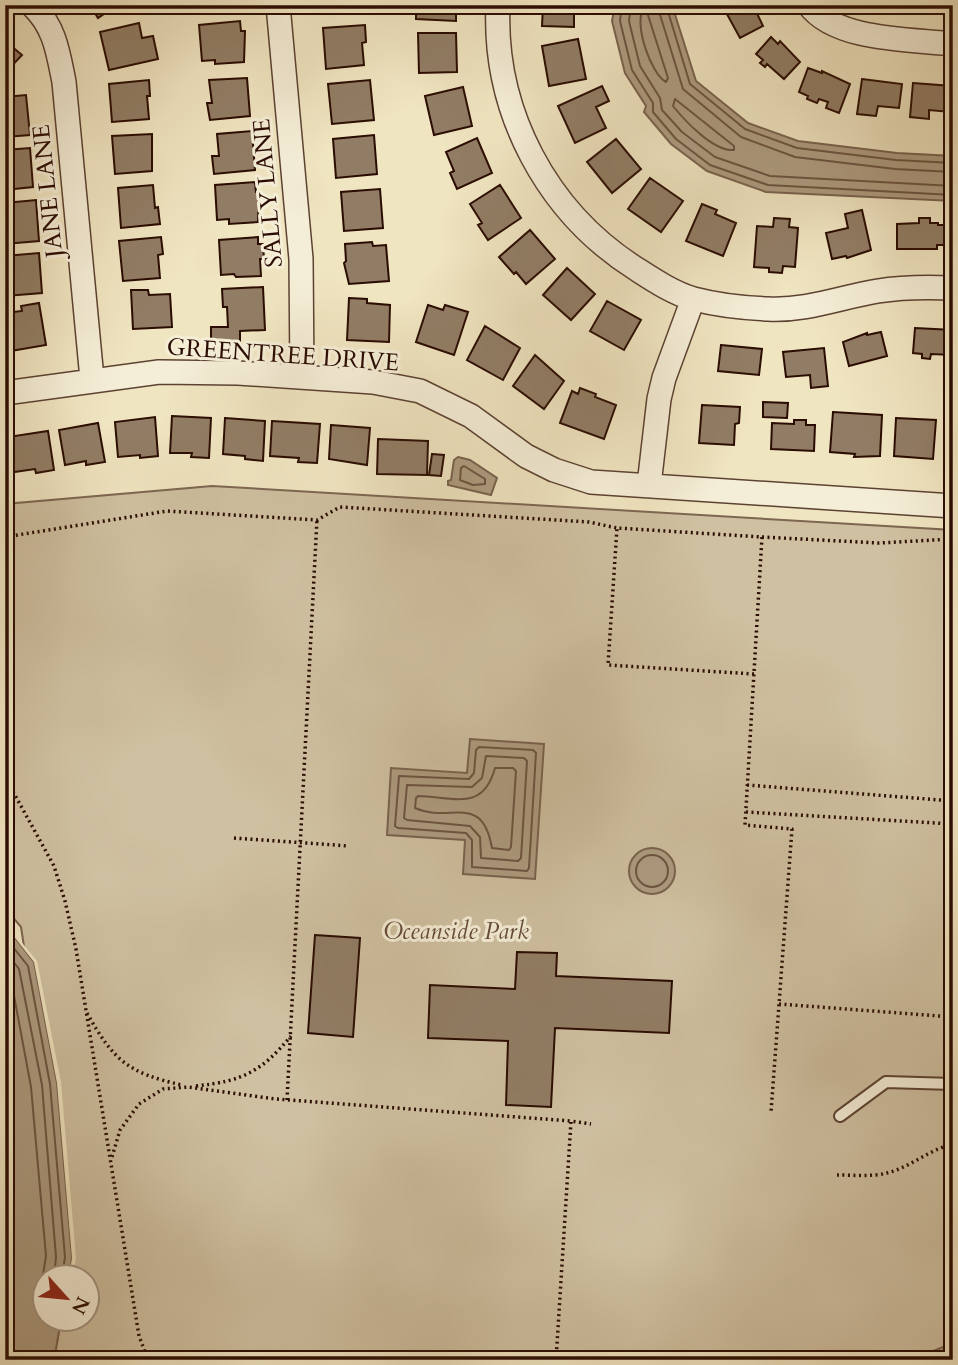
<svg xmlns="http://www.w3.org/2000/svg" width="958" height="1365" font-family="Cardo,serif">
  <rect width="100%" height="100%" fill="#f0e5c1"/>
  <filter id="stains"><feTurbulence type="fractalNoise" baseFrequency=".00286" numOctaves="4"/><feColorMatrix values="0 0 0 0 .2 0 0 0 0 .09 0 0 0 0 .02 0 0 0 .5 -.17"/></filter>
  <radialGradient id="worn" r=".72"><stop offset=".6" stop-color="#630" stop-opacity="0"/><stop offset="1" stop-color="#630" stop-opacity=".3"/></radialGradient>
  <path fill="#cfc0a1" stroke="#7d6652" stroke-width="2" d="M212,486L953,530V1343L923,1360H54L61,1320H88V1278L69,1277L72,1258L21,927L5,908V504Z"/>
  <path fill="#ad9b80" stroke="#79624e" stroke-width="2" d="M615,5H672L696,81L748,123L798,141L897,153L953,156V201L766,192L707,171L671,144L644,112L646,106L625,73L612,21Z
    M458,457L470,460L497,478L491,495L448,485V481L451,480L454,460Z
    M470,739L544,744L535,879L463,874L465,840L387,835L391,768L467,773Z
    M629 871a23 23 0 1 1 46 0a23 23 0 1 1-46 0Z
    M5,925L34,962L57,1083L72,1258L69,1277L46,1278V1320H61L54,1360H5Z
    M953,1343V1360H911Z"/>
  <path fill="#f0e5c1" d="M5,922L37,961L61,1082L76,1258L72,1278L69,1277L72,1258L57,1083L34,962L5,925Z"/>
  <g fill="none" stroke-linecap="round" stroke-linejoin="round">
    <path stroke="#6c5441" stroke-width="2" d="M622,5L620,21L632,70L653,103V112L676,139L710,165L768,185L953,195
      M631,5L629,21L640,66L660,98L662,110L682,132L715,157L770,176L953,186
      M657,5L683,89L741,137L795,157L895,169L953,172
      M666,5L690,84L745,129L797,148L896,160L953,163
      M643,10L647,12L668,78L666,82C651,74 634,25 643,10Z
      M675,99L734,146V150C714,152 685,121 673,106Z
      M464,466L485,479V484L473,485L460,480L461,468Z
      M479,747L533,750L536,753L529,868L527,871L472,867V840L466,833L398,828L395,826L399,776L469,779L474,773L476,750Z
      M486,756L524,758L527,761L521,858L518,861L481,858L480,837L470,826L407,820L404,818L407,785L472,787L482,778Z
      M495,768H513L516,771L511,847L509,850L492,848C482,791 450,824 415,808L416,798L418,796C454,797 483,812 495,768Z
      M636 871a16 16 0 1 1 32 0a16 16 0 1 1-32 0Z
      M5,937L28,966L50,1084L65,1257L62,1278
      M5,951L19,969L42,1085L56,1257L54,1278
      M5,968L10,974L31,1087L46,1256L43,1275L46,1287"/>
  </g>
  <path fill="#917d65" stroke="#2b0c02" stroke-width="2" d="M90,5H117L98,18Z
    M182,5H239L240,11L212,13V9L183,11Z
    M322,5H377V8L323,13Z
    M416,5H456V21L416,19Z
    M543,5H583V13H574V27L542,26Z
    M722,5H753L763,26L740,38Z
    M240,21L241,31H245L244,62L215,64V60L202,61L199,25Z
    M139,23L142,38L153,36L158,59L109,70L100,32Z
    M365,25L366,42L362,43L364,65L326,69L323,28Z
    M418,33H456L457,72L419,73Z
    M5,36L12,42L10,45L22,55L5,73Z
    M771,37L778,44L780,41L800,62L784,79L767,64L765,67L760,63L763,60L756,54Z
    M578,39L586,79L549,86L542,46Z
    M808,68L822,73V71L850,84L839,113L826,108L828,102L819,99L817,103L807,99L808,96L799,92Z
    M247,78L250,116L210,120L207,103H212L209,80Z
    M862,79L902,84L899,108L878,106L876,116L857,114Z
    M149,80L150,96H147L149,119L112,122L109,84Z
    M370,80L374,120L332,124L328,84Z
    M913,83L952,86L950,112L929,110V119L910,117Z
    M602,86L609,101L596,107L606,128L575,143L558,106Z
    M463,87L472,126L434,135L425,96Z
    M26,95L30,135L5,137V97Z
    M252,131L255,170L214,174L212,156H219L217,134Z
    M152,134V171L115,174L112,136Z
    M374,135L377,174L336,178L333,139Z
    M477,138L492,173L457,189L450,173L454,171L446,152Z
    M616,139L641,169L612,193L587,162Z
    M30,148L33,187L5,190V150Z
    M650,178L683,201L661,232L628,209Z
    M255,182L256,192L259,193L258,222L229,224V219L217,220L215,185Z
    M153,185L155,208L158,207L160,224L121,228L118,188Z
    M500,185L521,218L488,240L478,225L482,223L470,204Z
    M380,189L383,228L344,231L341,192Z
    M36,200L39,241L5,244V203Z
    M702,204L717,210L715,214L736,223L723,256L686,241Z
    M862,210L871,250L847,258L846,256L832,259L826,233L848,228L845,214Z
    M774,218L790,219L789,227L798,228L795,267L783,266L782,273L769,272V268L754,267L757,226L773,227Z
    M919,218H930V223H938V225H952V245H937V249H897V224L919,223Z
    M530,230L555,259L526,284L516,272L514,274L499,257Z
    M161,237L163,254L158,255L160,278L123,281L119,241Z
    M258,237V244H263L264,259H260L261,276L236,277L234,274L221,275L219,240Z
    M372,242L373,246L386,245L389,281L349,284L344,263L346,261L345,244Z
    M39,253L42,293L6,296L5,256Z
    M567,268L595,294L571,320L543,295Z
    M263,287L265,330L240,331V345L211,346V327H228L227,307H223L222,289Z
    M131,290H148L149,295L170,294L172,327L133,329Z
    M349,298L367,299V303L390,305L389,342L347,340Z
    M607,301L641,320L624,350L590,331Z
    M39,303L46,345L5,352V313L22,311L21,306Z
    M428,305L443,310L445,305L468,312L454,355L416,342Z
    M485,326L520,348L503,380L467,360Z
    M915,328L953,330L952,355L931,354L930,359L922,358V354L913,353Z
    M881,332L887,356L849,366L843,342L867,333V335Z
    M721,345L762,349L759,375L718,371Z
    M824,348L828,386L811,388L810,375L786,377L783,352Z
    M535,355L564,381L544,409L513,386Z
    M580,388L596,394L595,397L616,405L604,439L560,423L572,391L578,394Z
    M763,402L788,403L787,418L763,417Z
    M702,405L740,407L739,423L735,424L734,445L699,443Z
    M833,412L882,415L880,456L854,457L855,454L830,452Z
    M172,416L211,418L209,458L191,457L192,453H170Z
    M155,417L158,456L140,458V455L118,457L115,422Z
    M225,418L265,421L263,461L245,459V456L223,454Z
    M896,418L936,420L933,459L894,456Z
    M794,420H806V425H815L814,451L771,449L772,423L794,424Z
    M947,420L953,421V460L944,459Z
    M272,421L320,424L317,463L298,462L299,458L270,456Z
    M98,423L105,462L86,465V461L65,465L59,430Z
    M331,425L370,428L367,465L329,459Z
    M48,431L54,470L36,473L35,469L14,472L8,437Z
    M378,439L428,441L427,475L377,474Z
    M432,454L444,455L441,476L429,475Z
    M315,935L360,938L353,1037L308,1033Z
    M517,952L557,953L556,976L672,981L669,1033L555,1028L551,1107L506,1105L508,1041L428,1038L430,985L515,989Z"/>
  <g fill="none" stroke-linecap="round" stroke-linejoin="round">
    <defs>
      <path id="service" d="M840,1116L886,1082L953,1084"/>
      <path id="minor" d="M32,5C55,27 58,52 64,82L92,379
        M278,5L301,259L302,377
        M498,5C493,112 547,213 638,270C655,281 675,294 694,299C717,305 745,308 768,309C807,311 841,297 878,291C902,287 929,287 953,288
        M809,5C836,41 910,39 953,44
        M5,393L159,372L238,373L373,382L420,391L471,416L526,456L554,470L591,482L953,506
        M649,485L659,399L664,378L693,299"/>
    </defs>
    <use href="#service" stroke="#5c4232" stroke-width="14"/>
    <use href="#minor" stroke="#5c4232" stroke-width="26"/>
    <path stroke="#2b0c02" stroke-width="3.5" stroke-dasharray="2 3.5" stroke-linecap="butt" d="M5,537L167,511L317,520L340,507L589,522L617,528
      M762,537L879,543L953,539
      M754,674L608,665L617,528L762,537L745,825L792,829L771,1112
      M5,777L54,866L65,901L76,949L139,1336L148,1360
      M747,785L953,801
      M746,812L953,824
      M234,838L349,846
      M779,1004L953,1017
      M87,1013C114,1061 128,1073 182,1085
      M196,1086C243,1081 261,1072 291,1036
      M287,1100L317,519
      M112,1157L120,1130L139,1104L163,1089L188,1087L276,1099L571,1121
      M837,1175C852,1175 872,1177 887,1173C911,1167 928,1150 953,1144
      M328,1360C347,1350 378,1351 398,1360
      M556,1360L571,1121L591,1124"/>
    <use href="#service" stroke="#f5eed7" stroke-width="10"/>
    <use href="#minor" stroke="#f5eed7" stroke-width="23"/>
  </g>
  <g text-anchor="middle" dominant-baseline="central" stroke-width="6" stroke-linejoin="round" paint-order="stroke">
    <g font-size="24" fill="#2b0c02" stroke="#f5eed7">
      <text transform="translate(48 191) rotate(-96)">JANE LANE</text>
      <text transform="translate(268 193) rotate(-95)">SALLY LANE</text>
      <text transform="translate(283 355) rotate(4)">GREENTREE DRIVE</text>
    </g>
    <g font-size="24" font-style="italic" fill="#644b3a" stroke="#f5eed7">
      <text x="456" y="931">Oceanside Park</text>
    </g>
  </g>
  <rect width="958" height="1365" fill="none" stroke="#f0e5c1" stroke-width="28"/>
  <rect x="7" y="7" width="944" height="1351" fill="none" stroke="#2b0c02" stroke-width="3.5"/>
  <rect x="14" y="14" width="930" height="1337" fill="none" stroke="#2b0c02" stroke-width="2"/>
  <g transform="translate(66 1298) rotate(117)"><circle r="33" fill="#f5eed7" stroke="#a49482" stroke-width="2"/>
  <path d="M0-5L12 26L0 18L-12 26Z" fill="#8f2418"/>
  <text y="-10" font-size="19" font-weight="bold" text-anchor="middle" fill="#2b0c02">N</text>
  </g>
  <rect width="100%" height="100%" filter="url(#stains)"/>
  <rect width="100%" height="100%" fill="url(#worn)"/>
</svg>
